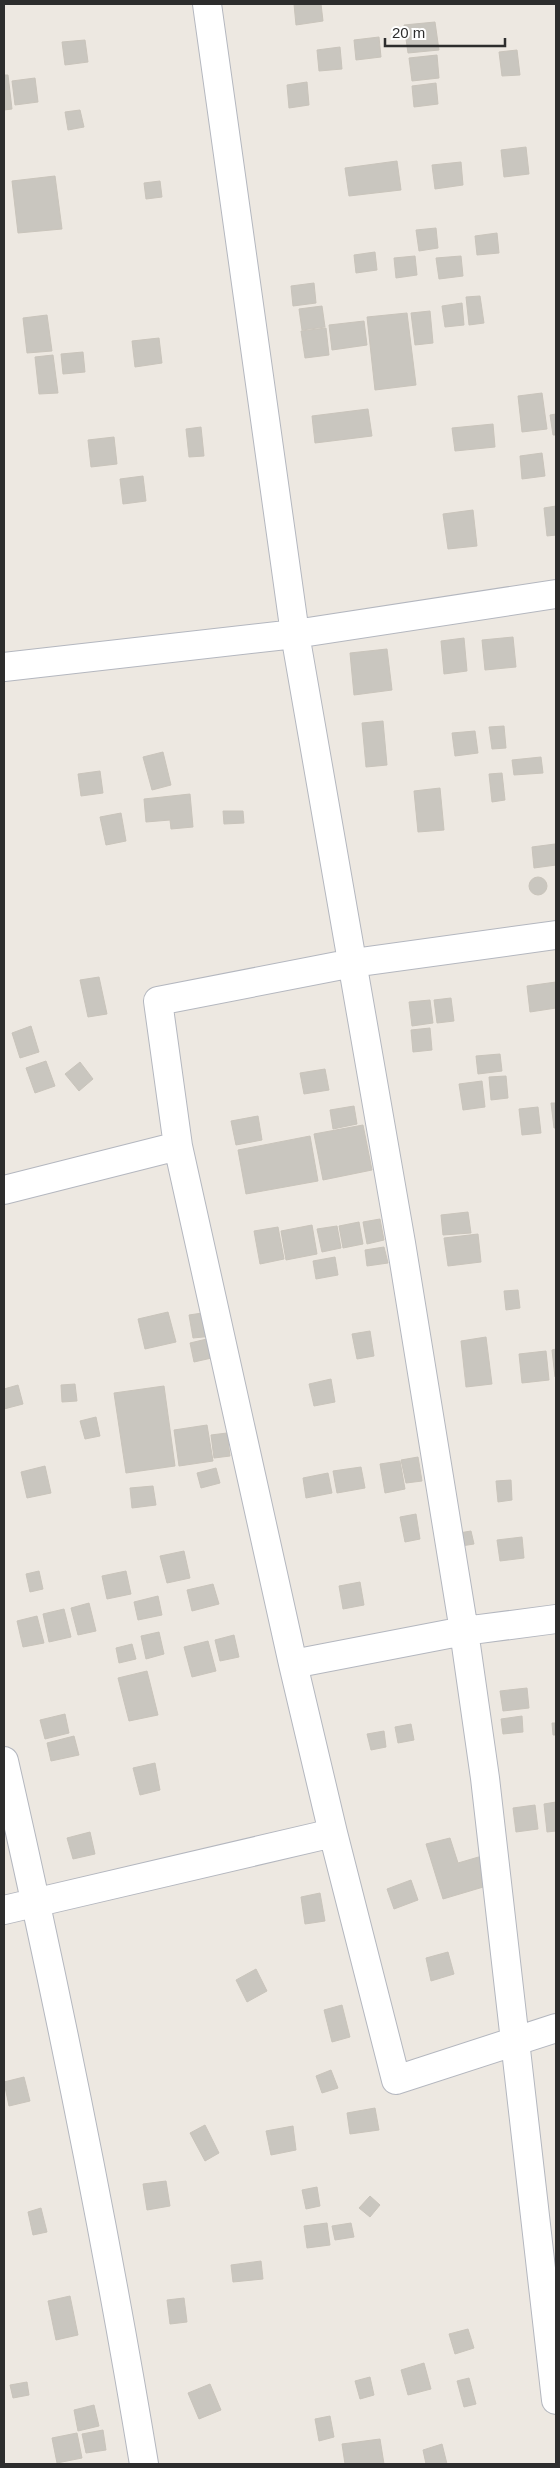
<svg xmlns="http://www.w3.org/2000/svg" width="560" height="2468" font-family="Arial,sans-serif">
  <rect width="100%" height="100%" fill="#ede8e1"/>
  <path fill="#c9c6bf" stroke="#c9c4bb" d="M294,4H321L323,21L296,25Z
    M435,22L439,50L408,53L404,25Z
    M379,37L381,57L356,60L354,40Z
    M85,40L88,62L65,65L62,42Z
    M340,47L342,69L319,71L317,50Z
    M517,50L520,75L502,76L499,52Z
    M437,55L439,78L412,81L409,58Z
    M4,75H8L12,109L4,110Z
    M35,78L38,102L15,105L12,81Z
    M307,82L309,105L289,108L287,85Z
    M436,83L438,104L414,107L412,86Z
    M80,110L84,127L68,130L65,112Z
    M526,147L529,174L504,177L501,150Z
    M397,161L401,190L349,196L345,168Z
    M461,162L463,185L435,189L432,165Z
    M55,176L62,229L18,233L12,181Z
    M160,181L162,197L146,199L144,183Z
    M436,228L438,248L419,251L416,230Z
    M497,233L499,253L477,255L475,236Z
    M375,252L377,270L356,273L354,255Z
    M415,256L417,275L396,278L394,258Z
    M461,256L463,276L439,279L436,258Z
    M314,283L316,303L293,306L291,286Z
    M480,296L484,323L469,325L466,297Z
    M462,303L464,325L445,327L442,306Z
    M322,306L325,327L302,330L299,309Z
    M430,311L433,343L415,345L411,313Z
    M407,313L416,385L375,390L367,317Z
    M47,315L52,351L27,353L23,318Z
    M364,321L367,345L332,350L329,325Z
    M326,328L329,355L305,358L301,331Z
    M159,338L162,363L135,367L132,341Z
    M83,352L85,372L63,374L61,354Z
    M53,355L58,393L39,394L35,357Z
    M542,393L547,429L522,432L518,396Z
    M368,409L372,436L315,443L312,416Z
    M556,414V435H553L550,415Z
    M493,424L495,447L455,451L452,428Z
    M201,427L204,456L189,457L186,429Z
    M114,437L117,464L91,467L88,440Z
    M542,453L545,476L522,479L520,456Z
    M143,476L146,501L123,504L120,479Z
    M556,506V535L547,536L544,508Z
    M473,510L477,546L448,549L443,514Z
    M513,637L516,667L485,670L482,640Z
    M464,638L467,671L444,674L441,641Z
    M387,649L392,690L354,695L350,653Z
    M383,721L387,765L366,767L362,723Z
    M504,726L506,748L492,749L489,727Z
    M475,731L478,753L455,756L452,733Z
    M163,752L171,785L152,790L143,757Z
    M541,757L543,773L514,775L512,760Z
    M100,771L103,793L81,796L78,774Z
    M502,773L505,800L492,802L489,774Z
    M440,788L444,830L418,832L414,791Z
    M190,794L193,827L171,829L170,820L146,822L144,799Z
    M223,811H243L244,823L224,824Z
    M121,813L126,841L106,845L100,817Z
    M555,844L556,865L534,868L532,847Z
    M529 886a9 9 0 1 1 18 0a9 9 0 1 1-18 0Z
    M99,977L107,1014L88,1017L80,980Z
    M556,982V1008L530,1012L527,986Z
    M451,998L454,1021L437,1023L434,1000Z
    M430,1000L433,1023L412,1026L409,1002Z
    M31,1026L39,1052L20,1058L12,1033Z
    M430,1028L432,1050L413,1052L411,1030Z
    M500,1054L502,1071L478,1074L476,1056Z
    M46,1061L55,1086L35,1093L26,1068Z
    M80,1062L93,1079L79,1091L65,1074Z
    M325,1069L329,1090L304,1094L300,1073Z
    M506,1076L508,1098L491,1100L489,1077Z
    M482,1081L485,1107L463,1110L459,1084Z
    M551,1103H556V1128H554Z
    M354,1106L357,1124L333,1129L330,1110Z
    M538,1107L541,1133L522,1135L519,1109Z
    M258,1116L262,1140L236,1145L231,1121Z
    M363,1125L372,1170L323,1180L314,1134Z
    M310,1136L318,1181L246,1194L238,1150Z
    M468,1212L471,1233L443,1235L441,1215Z
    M380,1219L384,1240L367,1244L363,1222Z
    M359,1222L363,1244L343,1248L339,1226Z
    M312,1225L317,1254L286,1260L281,1231Z
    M337,1226L341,1248L322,1252L317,1229Z
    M278,1227L284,1259L260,1264L254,1231Z
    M478,1234L481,1262L448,1266L444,1238Z
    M384,1247L388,1263L367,1266L365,1250Z
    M335,1257L338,1275L316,1279L313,1261Z
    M518,1290L520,1308L506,1310L504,1291Z
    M168,1312L176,1342L145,1349L138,1319Z
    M209,1312L213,1336L193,1338L189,1315Z
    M370,1331L374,1356L357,1359L352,1334Z
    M486,1337L492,1384L466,1387L461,1341Z
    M211,1338L216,1357L194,1362L190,1343Z
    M556,1349V1377H555L552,1350Z
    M546,1351L549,1380L522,1383L519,1354Z
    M331,1379L335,1402L314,1406L309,1384Z
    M75,1384L77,1401L62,1402L61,1385Z
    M18,1385L23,1404L4,1409V1389Z
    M164,1386L175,1466L126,1473L114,1393Z
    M96,1417L100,1436L85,1439L80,1421Z
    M207,1425L213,1461L179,1466L174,1430Z
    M227,1433L230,1456L214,1458L211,1435Z
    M418,1457L422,1481L406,1483L401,1460Z
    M400,1461L405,1489L385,1493L380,1464Z
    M45,1466L51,1493L27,1498L21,1472Z
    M361,1467L365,1488L337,1493L333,1471Z
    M216,1468L220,1483L201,1488L197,1473Z
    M328,1473L332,1493L306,1498L303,1478Z
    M511,1480L512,1500L498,1502L496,1481Z
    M153,1486L156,1505L132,1508L130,1488Z
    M416,1514L420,1539L405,1542L400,1517Z
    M471,1531L474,1544L461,1546L459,1533Z
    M522,1537L524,1558L500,1561L497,1540Z
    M184,1551L190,1578L167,1583L160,1556Z
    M39,1571L43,1589L30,1592L26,1574Z
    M126,1571L131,1594L107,1599L102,1576Z
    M360,1582L364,1605L343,1609L339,1586Z
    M213,1584L219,1604L192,1611L187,1590Z
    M158,1596L162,1615L138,1620L134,1602Z
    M89,1603L96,1631L78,1635L71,1608Z
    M64,1609L71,1637L49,1642L43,1614Z
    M37,1616L44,1643L23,1647L17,1621Z
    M159,1632L164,1654L146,1659L141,1636Z
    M234,1635L239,1657L220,1661L215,1640Z
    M208,1641L216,1671L192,1677L184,1647Z
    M132,1644L136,1659L119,1663L116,1648Z
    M147,1671L158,1715L129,1721L118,1678Z
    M527,1688L529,1708L503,1711L500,1691Z
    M65,1714L69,1733L45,1739L40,1720Z
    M522,1716L523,1732L503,1734L501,1719Z
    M552,1723H556V1735H553Z
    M411,1724L414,1740L398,1743L395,1727Z
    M384,1731L386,1747L371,1750L367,1734Z
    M74,1736L79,1755L51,1761L47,1743Z
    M155,1763L160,1790L140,1795L133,1768Z
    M556,1802V1831L547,1832L544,1804Z
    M535,1805L538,1829L516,1832L513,1808Z
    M90,1832L95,1854L73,1859L67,1838Z
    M450,1838L458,1863L482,1856L490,1885L443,1899L426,1844Z
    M411,1880L418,1900L394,1909L387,1889Z
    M320,1893L325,1921L305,1924L301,1897Z
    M448,1952L454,1974L431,1981L426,1958Z
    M256,1969L267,1991L247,2002L236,1980Z
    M342,2005L350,2037L332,2042L324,2010Z
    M331,2070L338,2088L322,2093L316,2076Z
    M24,2077L30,2101L9,2106L4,2082Z
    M375,2108L379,2130L350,2134L347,2113Z
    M205,2125L219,2153L205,2161L190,2133Z
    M293,2126L296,2150L271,2155L266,2131Z
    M166,2181L170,2206L147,2210L143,2184Z
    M317,2187L320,2206L306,2209L302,2190Z
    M370,2196L380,2205L370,2217L359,2208Z
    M41,2208L47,2232L33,2235L28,2212Z
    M327,2223L330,2245L307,2248L304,2226Z
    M351,2223L354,2237L335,2240L332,2226Z
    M261,2261L263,2279L233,2282L231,2265Z
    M70,2296L78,2335L56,2340L48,2301Z
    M184,2298L187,2322L170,2324L167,2300Z
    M468,2329L474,2348L455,2354L449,2334Z
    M424,2363L431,2389L408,2395L401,2370Z
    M370,2377L374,2395L360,2399L355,2381Z
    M469,2378L476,2404L464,2407L457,2381Z
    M27,2382L29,2395L13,2398L10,2385Z
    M210,2384L221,2410L199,2419L188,2393Z
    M94,2405L99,2426L78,2431L74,2410Z
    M330,2416L334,2437L319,2441L315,2419Z
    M103,2430L106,2450L86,2453L82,2434Z
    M77,2433L82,2458L57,2463L52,2438Z
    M380,2439L384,2464H345L342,2444Z
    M442,2444L447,2464H426L423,2450Z"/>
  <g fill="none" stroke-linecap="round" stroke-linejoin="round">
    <defs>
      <path id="minor" d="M207,4L295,634L401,1243L464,1631L485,1778L556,2400
        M4,667L295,634L556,594
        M178,1146L158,1001L353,963L556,935
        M4,1190L178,1146L293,1664L333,1833
        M293,1664L464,1631L556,1619
        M4,1761C57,1994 105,2228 144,2464
        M4,1910L333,1833L396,2080L556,2028"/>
    </defs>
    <use href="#minor" stroke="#b4b7bf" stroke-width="30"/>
    <use href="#minor" stroke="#fff" stroke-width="28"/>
  </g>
  <rect width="560" height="2468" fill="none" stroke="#2d2d2d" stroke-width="10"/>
  <path d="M385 38v8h120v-8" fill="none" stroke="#2d2d2d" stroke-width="2.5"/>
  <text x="392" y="38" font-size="15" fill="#2d2d2d" stroke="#ffffff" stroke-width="4" paint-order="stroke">20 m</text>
</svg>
